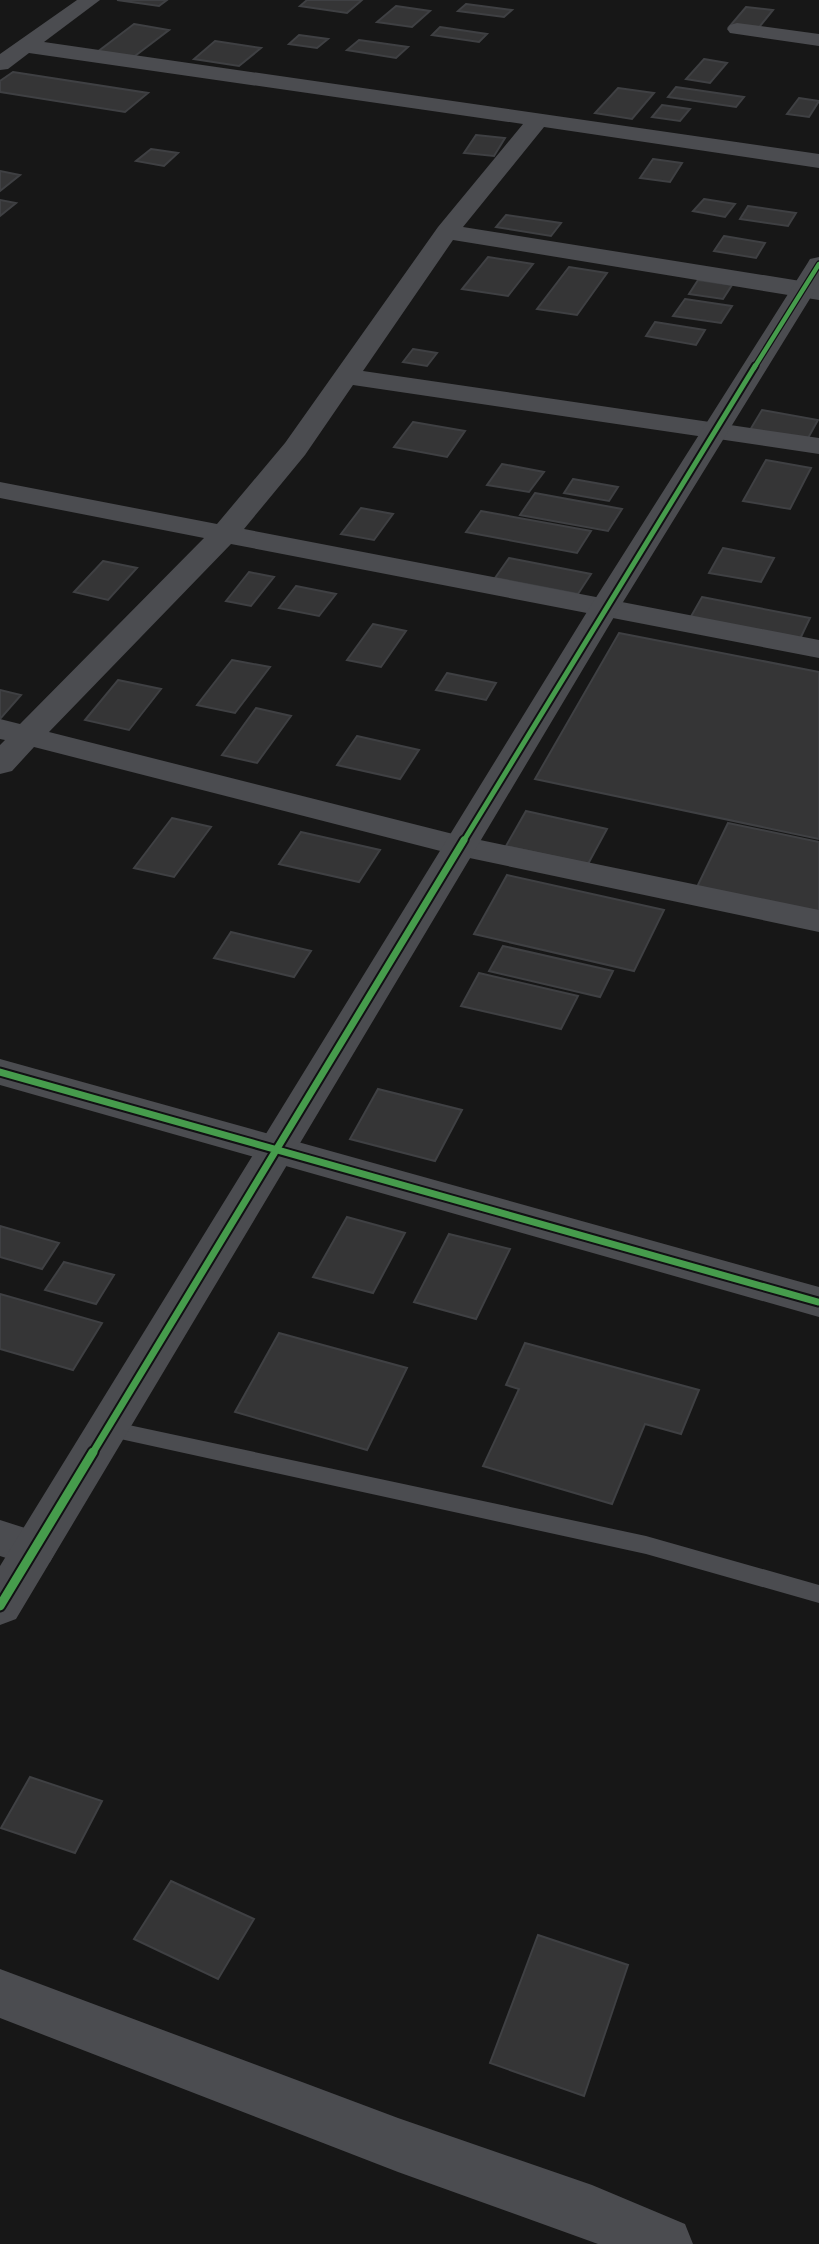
<svg xmlns="http://www.w3.org/2000/svg" width="819" height="2244" font-family="Barlow,sans-serif">
  <rect width="100%" height="100%" fill="#171717"/>
  <path fill="#353536" stroke="#3f4043" stroke-width="2" d="M117,0H167L159,6Z
    M307,0H362L347,13L300,6Z
    M466,4L512,10L504,17L458,11Z
    M396,6L430,11L412,27L377,22Z
    M746,7L773,10L756,31L729,27Z
    M134,24L169,30L131,59L96,53Z
    M440,27L487,34L479,42L432,35Z
    M299,35L328,39L317,48L289,44Z
    M359,40L408,47L396,58L347,50Z
    M215,41L261,48L239,66L194,59Z
    M704,59L727,63L710,83L686,79Z
    M13,72L148,93L125,112L0,92V81Z
    M676,87L744,97L736,107L668,97Z
    M618,88L654,93L632,119L595,113Z
    M799,98L819,101L809,117L787,114Z
    M662,105L690,109L680,121L652,117Z
    M476,135L505,138L494,156L464,153Z
    M151,149L178,153L164,166L136,161Z
    M653,159L682,163L670,182L640,178Z
    M0,171L20,175L0,191Z
    M704,199L735,204L725,217L693,211Z
    M0,200L16,203L0,216Z
    M748,206L796,213L788,226L740,219Z
    M506,215L561,223L551,236L496,227Z
    M724,236L765,243L756,258L714,251Z
    M488,257L533,264L508,296L462,289Z
    M569,267L607,273L577,315L537,309Z
    M698,280L732,285L723,299L689,294Z
    M685,299L732,306L721,323L673,316Z
    M655,322L705,330L696,345L646,336Z
    M413,349L437,353L427,366L403,362Z
    M762,410L818,420L807,440L750,430Z
    M413,422L465,431L447,457L394,447Z
    M766,460L811,468L790,509L743,501Z
    M502,464L544,472L529,492L487,485Z
    M573,479L618,487L609,501L564,493Z
    M535,493L622,509L608,531L520,515Z
    M361,508L393,514L374,540L341,534Z
    M481,511L591,531L577,553L466,532Z
    M723,548L774,558L761,582L709,573Z
    M509,558L591,574L578,594L495,578Z
    M103,561L137,568L108,600L74,592Z
    M249,572L274,577L251,606L226,601Z
    M296,586L336,594L319,616L279,608Z
    M702,597L810,618L799,641L689,620Z
    M373,624L406,631L381,667L347,660Z
    M619,633L819,672V839L535,779Z
    M232,660L270,667L235,713L197,705Z
    M447,673L496,683L486,700L436,690Z
    M118,680L161,689L129,730L85,720Z
    M0,690L21,695L0,719Z
    M256,708L291,716L257,763L222,755Z
    M357,736L419,750L400,779L337,765Z
    M526,811L607,829L588,864L506,846Z
    M172,818L211,827L174,877L134,868Z
    M728,823L819,842V916L696,889Z
    M301,832L380,850L359,882L279,864Z
    M507,875L664,910L634,971L474,934Z
    M231,932L311,951L294,977L214,958Z
    M503,946L613,971L600,997L489,971Z
    M479,973L578,996L561,1029L461,1006Z
    M378,1089L462,1110L435,1161L350,1139Z
    M347,1217L405,1233L373,1293L313,1277Z
    M0,1226L59,1243L42,1269L0,1257Z
    M449,1234L510,1249L476,1319L414,1302Z
    M64,1262L114,1275L96,1304L45,1290Z
    M0,1294L102,1323L73,1370L0,1349Z
    M279,1333L407,1368L367,1450L235,1412Z
    M525,1343L699,1390L681,1434L645,1424L612,1504L483,1466L519,1389L506,1385Z
    M30,1777L102,1801L75,1853L1,1828Z
    M171,1881L254,1919L218,1979L134,1939Z
    M538,1935L628,1965L584,2096L490,2063Z"/>
  <g fill="none" stroke-linecap="round" stroke-linejoin="round">
    <path fill="#4b4c50" fill-rule="evenodd" d="M110,1421L646,1536L819,1585V1603L646,1554L102,1435L99,1429L102,1423Z"/>
    <path fill="#4b4c50" fill-rule="evenodd" d="M77,0H100L44,42L819,154V168L544,127L463,227L819,284V300L453,240L363,371L819,438V454L353,385L305,455L244,529L819,640V658L231,544L49,732L461,836L819,910V932L460,856L34,747L12,771L0,774V745L5,740L0,739V719L20,724L204,538L0,498V482L217,524L285,443L438,227L523,124L29,53L8,69L0,70V54Z
      M737,23L819,34V46L730,33L727,29L730,25Z
      M0,1059L819,1287V1317L0,1085Z
      M0,1520L50,1536L57,1549L50,1562L34,1567L0,1556Z
      M0,1969L398,2118L592,2185L685,2224L693,2244H598L398,2172L0,2018Z"/>
    <path fill="#4b4c50" fill-rule="evenodd" d="M819,257V284L620,607L16,1619L0,1625V1566L590,607L807,264L810,259Z"/>
    <defs>
      <path id="cycleway-far3" d="M754,368L819,264"/>
      <path id="cycleway-far2" d="M463,842L755,366"/>
      <path id="cycleway-far1" d="M0,1072L818,1302
        M92,1454L464,840"/>
      <path id="cycleway" d="M0,1606L93,1452"/>
    </defs>
    <use href="#cycleway-far3" stroke="#111113" stroke-width="7"/>
    <use href="#cycleway-far2" stroke="#111113" stroke-width="9"/>
    <use href="#cycleway-far1" stroke="#111113" stroke-width="11"/>
    <use href="#cycleway" stroke="#111113" stroke-width="13"/>
    <use href="#cycleway-far3" stroke="#469c4c" stroke-width="4.5"/>
    <use href="#cycleway-far2" stroke="#469c4c" stroke-width="5"/>
    <use href="#cycleway-far1" stroke="#469c4c" stroke-width="7"/>
    <use href="#cycleway" stroke="#469c4c" stroke-width="9"/>
  </g>
</svg>
